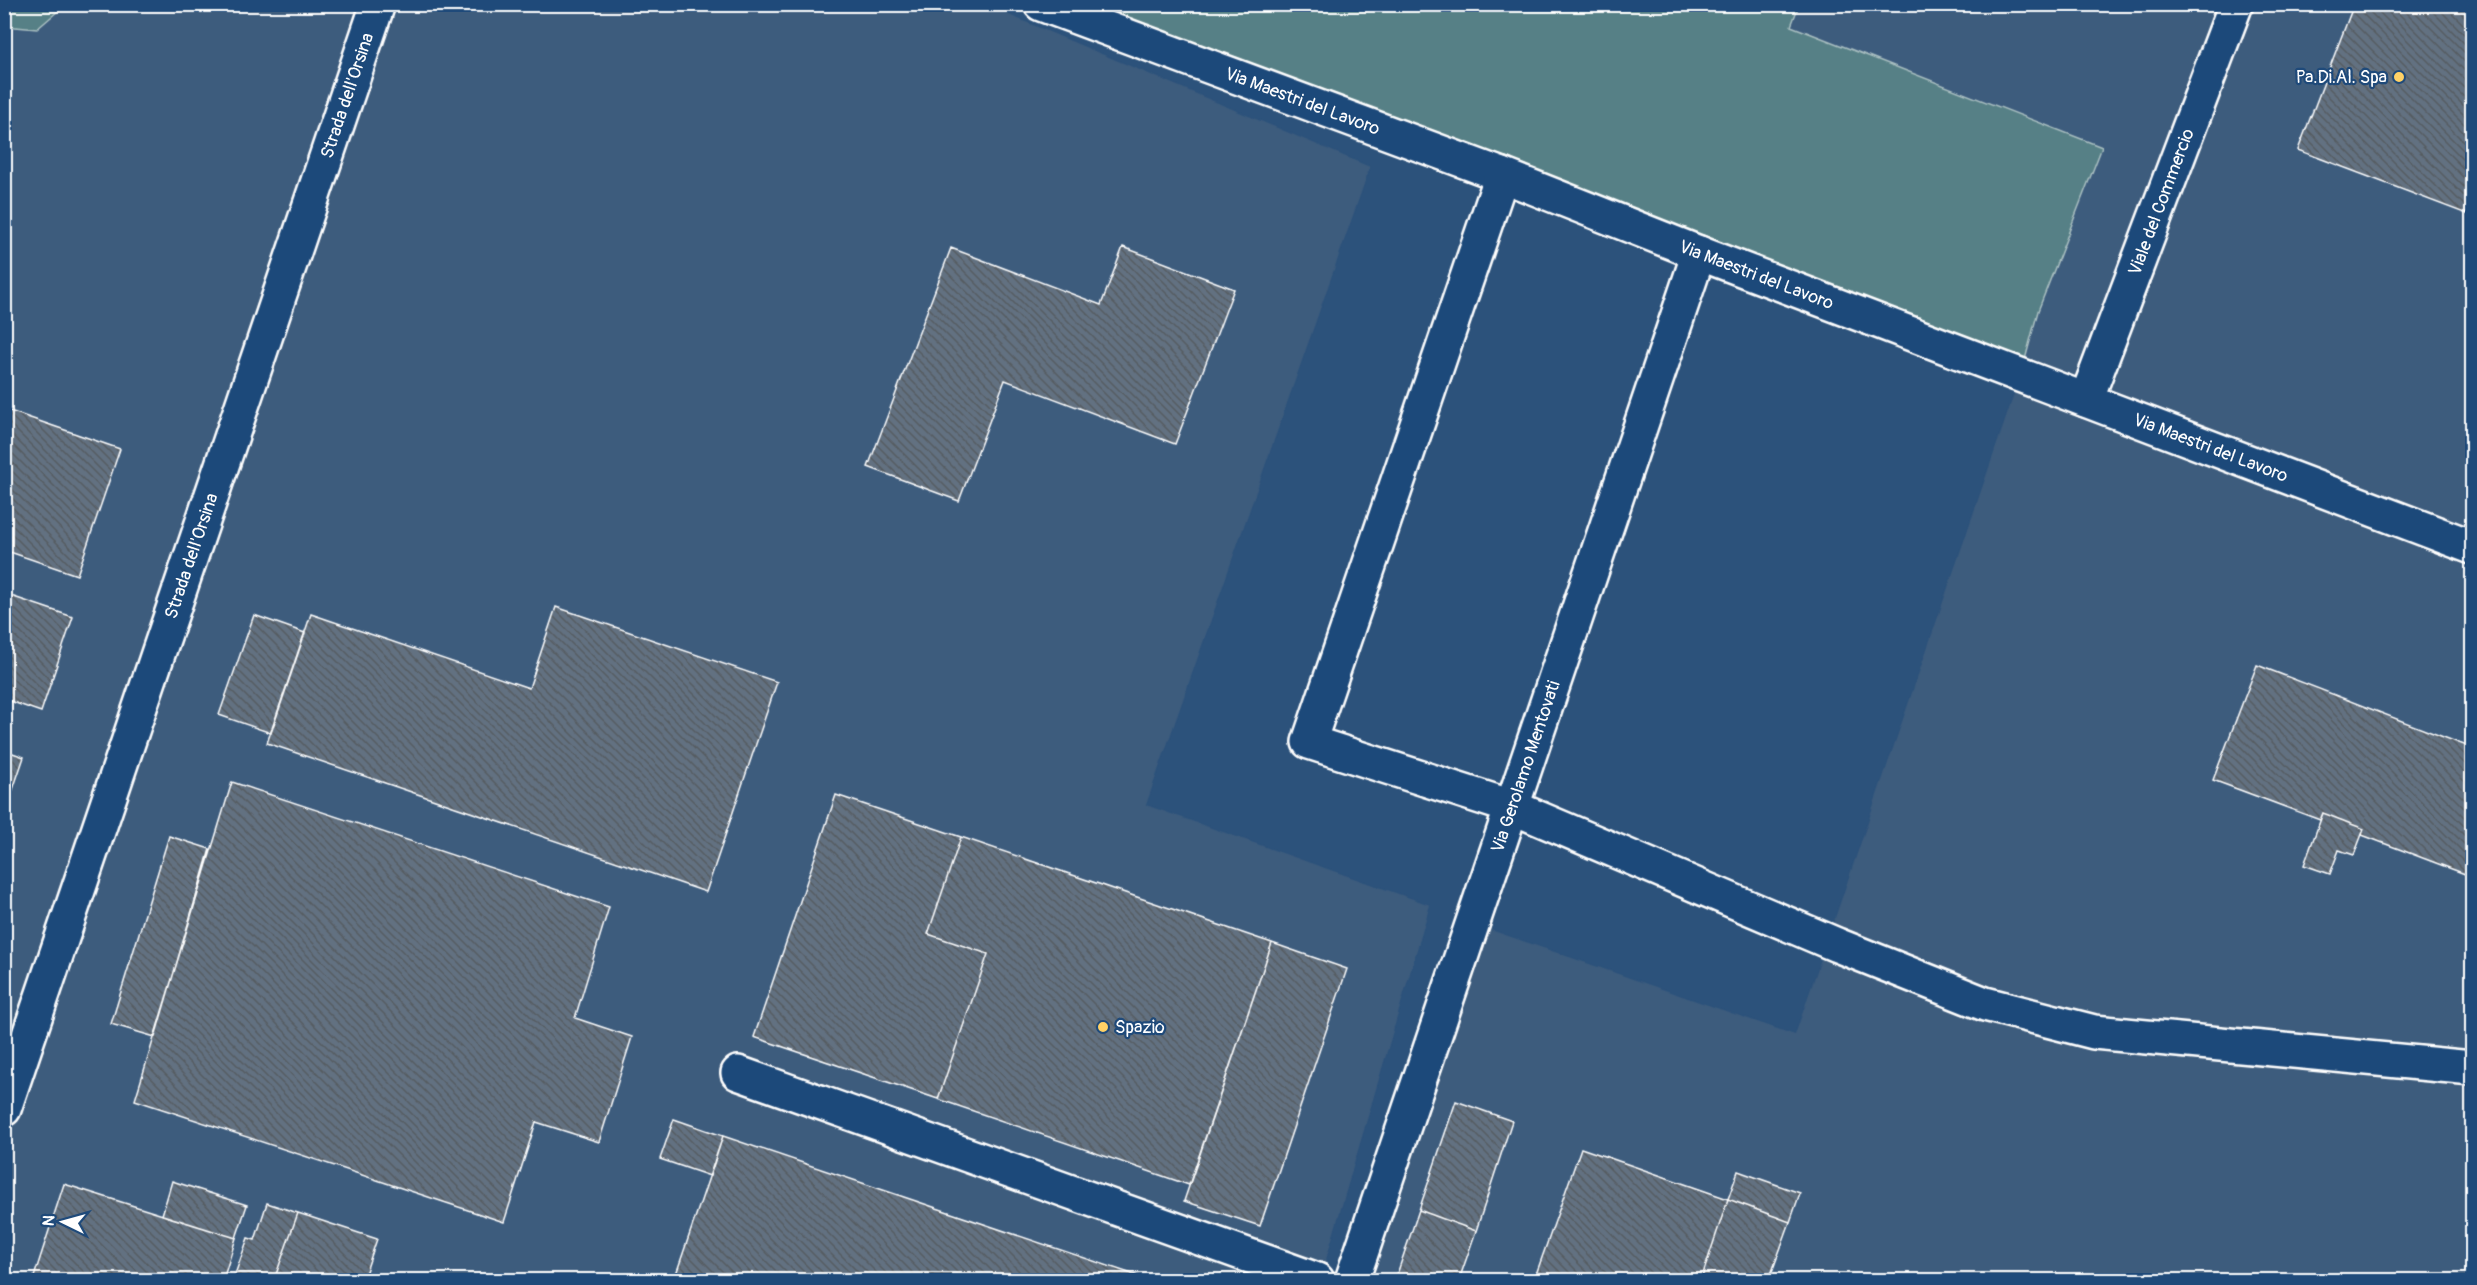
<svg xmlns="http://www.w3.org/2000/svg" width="2477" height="1285" font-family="Pangolin,sans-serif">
  <defs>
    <pattern id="building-back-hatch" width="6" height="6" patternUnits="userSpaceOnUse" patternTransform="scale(1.5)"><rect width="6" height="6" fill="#627181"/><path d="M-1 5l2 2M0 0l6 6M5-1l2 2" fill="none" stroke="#555b61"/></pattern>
  </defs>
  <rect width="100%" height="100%" fill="#2c527b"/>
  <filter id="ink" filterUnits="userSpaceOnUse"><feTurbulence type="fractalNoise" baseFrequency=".0167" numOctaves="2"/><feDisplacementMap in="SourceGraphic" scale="12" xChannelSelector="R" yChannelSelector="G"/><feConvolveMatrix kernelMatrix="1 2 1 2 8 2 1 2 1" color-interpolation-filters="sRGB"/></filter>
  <g filter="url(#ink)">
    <path fill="#3c5b7d" d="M4,5H985L1370,167L1146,805L1430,905L1320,1280H5Z
      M1049,5H2472V1280H1362L1485,928L1795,1035L2022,371Z"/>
    <path fill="#578086" stroke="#abc0c2" stroke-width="1.5" d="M5,4H65V5L37,29L5,26Z
      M1049,5H1799L1791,26L2102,147L2038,311L2022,371Z"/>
    <path fill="url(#building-back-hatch)" stroke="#fff" stroke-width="1.5" d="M2354,4H2472V216L2298,150Z
      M1123,247L1234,289L1175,444L1005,380L959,501L868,467L951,248L1101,305Z
      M4,409L120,449L77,575L4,550Z
      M5,594L73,617L41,712L4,699Z
      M556,607L777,682L706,892L267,743L311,614L529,688Z
      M254,615L305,633L271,733L219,715Z
      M2257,665L2472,748V855L2465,874L2362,835L2364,829L2323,813L2320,820L2213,780Z
      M4,750L24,757L4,816Z
      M232,782L609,907L575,1018L632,1037L599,1142L536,1122L504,1222L135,1100Z
      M836,795L961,837L928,934L988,954L938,1099L754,1037Z
      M2323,813L2364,829L2354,855L2339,850L2330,874L2304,865Z
      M169,836L210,849L155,1037L111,1024Z
      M961,837L1272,943L1189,1185L938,1099L988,954L928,934Z
      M1272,943L1347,969L1260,1226L1184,1201Z
      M1456,1101L1512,1121L1476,1231L1419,1210Z
      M674,1119L723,1136L710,1176L660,1159Z
      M723,1136L1150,1280H674Z
      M1581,1148L1728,1199L1701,1280H1534Z
      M1738,1171L1800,1193L1790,1222L1728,1199Z
      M172,1181L247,1205L236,1238L162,1215Z
      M64,1184L236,1238L223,1280H33Z
      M1728,1199L1790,1222L1769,1280H1701Z
      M267,1203L298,1213L274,1280H233L248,1238L255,1240Z
      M1419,1210L1476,1231L1459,1280H1395Z
      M298,1213L377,1239L363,1280H274Z"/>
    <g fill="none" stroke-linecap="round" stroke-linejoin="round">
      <defs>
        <g id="minor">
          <path id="s1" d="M1041,4L1502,175L1699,253L2472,547"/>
          <path d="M1502,175L1309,742L1512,807L1837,945L1985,1004L2094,1032L2472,1068"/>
          <path id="s2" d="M2086,400L2236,4"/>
          <path d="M738,1073L1317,1280"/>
          <path id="s3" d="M4,1109L378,4"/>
          <path id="s4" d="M1352,1280L1699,253"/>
        </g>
      </defs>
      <use href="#minor" stroke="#fff" stroke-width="38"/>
      <use href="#minor" stroke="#1f4a7a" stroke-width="33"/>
    </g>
  </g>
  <g fill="#ffd166" stroke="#1f4a7a" stroke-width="2">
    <circle cx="2399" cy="77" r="6"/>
    <circle cx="1103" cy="1027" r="6"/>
  </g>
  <g text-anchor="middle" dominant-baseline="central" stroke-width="4.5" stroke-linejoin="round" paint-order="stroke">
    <g font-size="18" fill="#fff" stroke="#1f4a7a" text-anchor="end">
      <text x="2387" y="77">Pa.Di.Al. Spa</text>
      <text x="1115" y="1027" text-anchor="start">Spazio</text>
    </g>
    <g font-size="18" fill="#fff" stroke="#1f4a7a">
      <text stroke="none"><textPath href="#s3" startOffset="1070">Strada dell'Orsina</textPath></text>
      <text stroke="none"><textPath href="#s1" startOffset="279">Via Maestri del Lavoro</textPath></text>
      <text stroke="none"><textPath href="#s2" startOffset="212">Viale del Commercio</textPath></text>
      <text stroke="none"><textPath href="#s1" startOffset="765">Via Maestri del Lavoro</textPath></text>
      <text stroke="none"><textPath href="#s1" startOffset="1251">Via Maestri del Lavoro</textPath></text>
      <text stroke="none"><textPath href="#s3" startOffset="584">Strada dell'Orsina</textPath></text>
      <text stroke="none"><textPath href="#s4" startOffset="542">Via Gerolamo Mentovati</textPath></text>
    </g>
  </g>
  <rect width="2477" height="1285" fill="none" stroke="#1f4a7a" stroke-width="24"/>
  <rect x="12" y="12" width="2453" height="1261" fill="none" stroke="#fff" stroke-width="2" filter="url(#ink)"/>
  <g transform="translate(63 1222) rotate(275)" stroke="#1f4a7a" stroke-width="4.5" paint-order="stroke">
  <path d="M0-4.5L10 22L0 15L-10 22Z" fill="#ffffff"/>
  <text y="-9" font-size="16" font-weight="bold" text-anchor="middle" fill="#ffffff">N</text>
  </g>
</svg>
